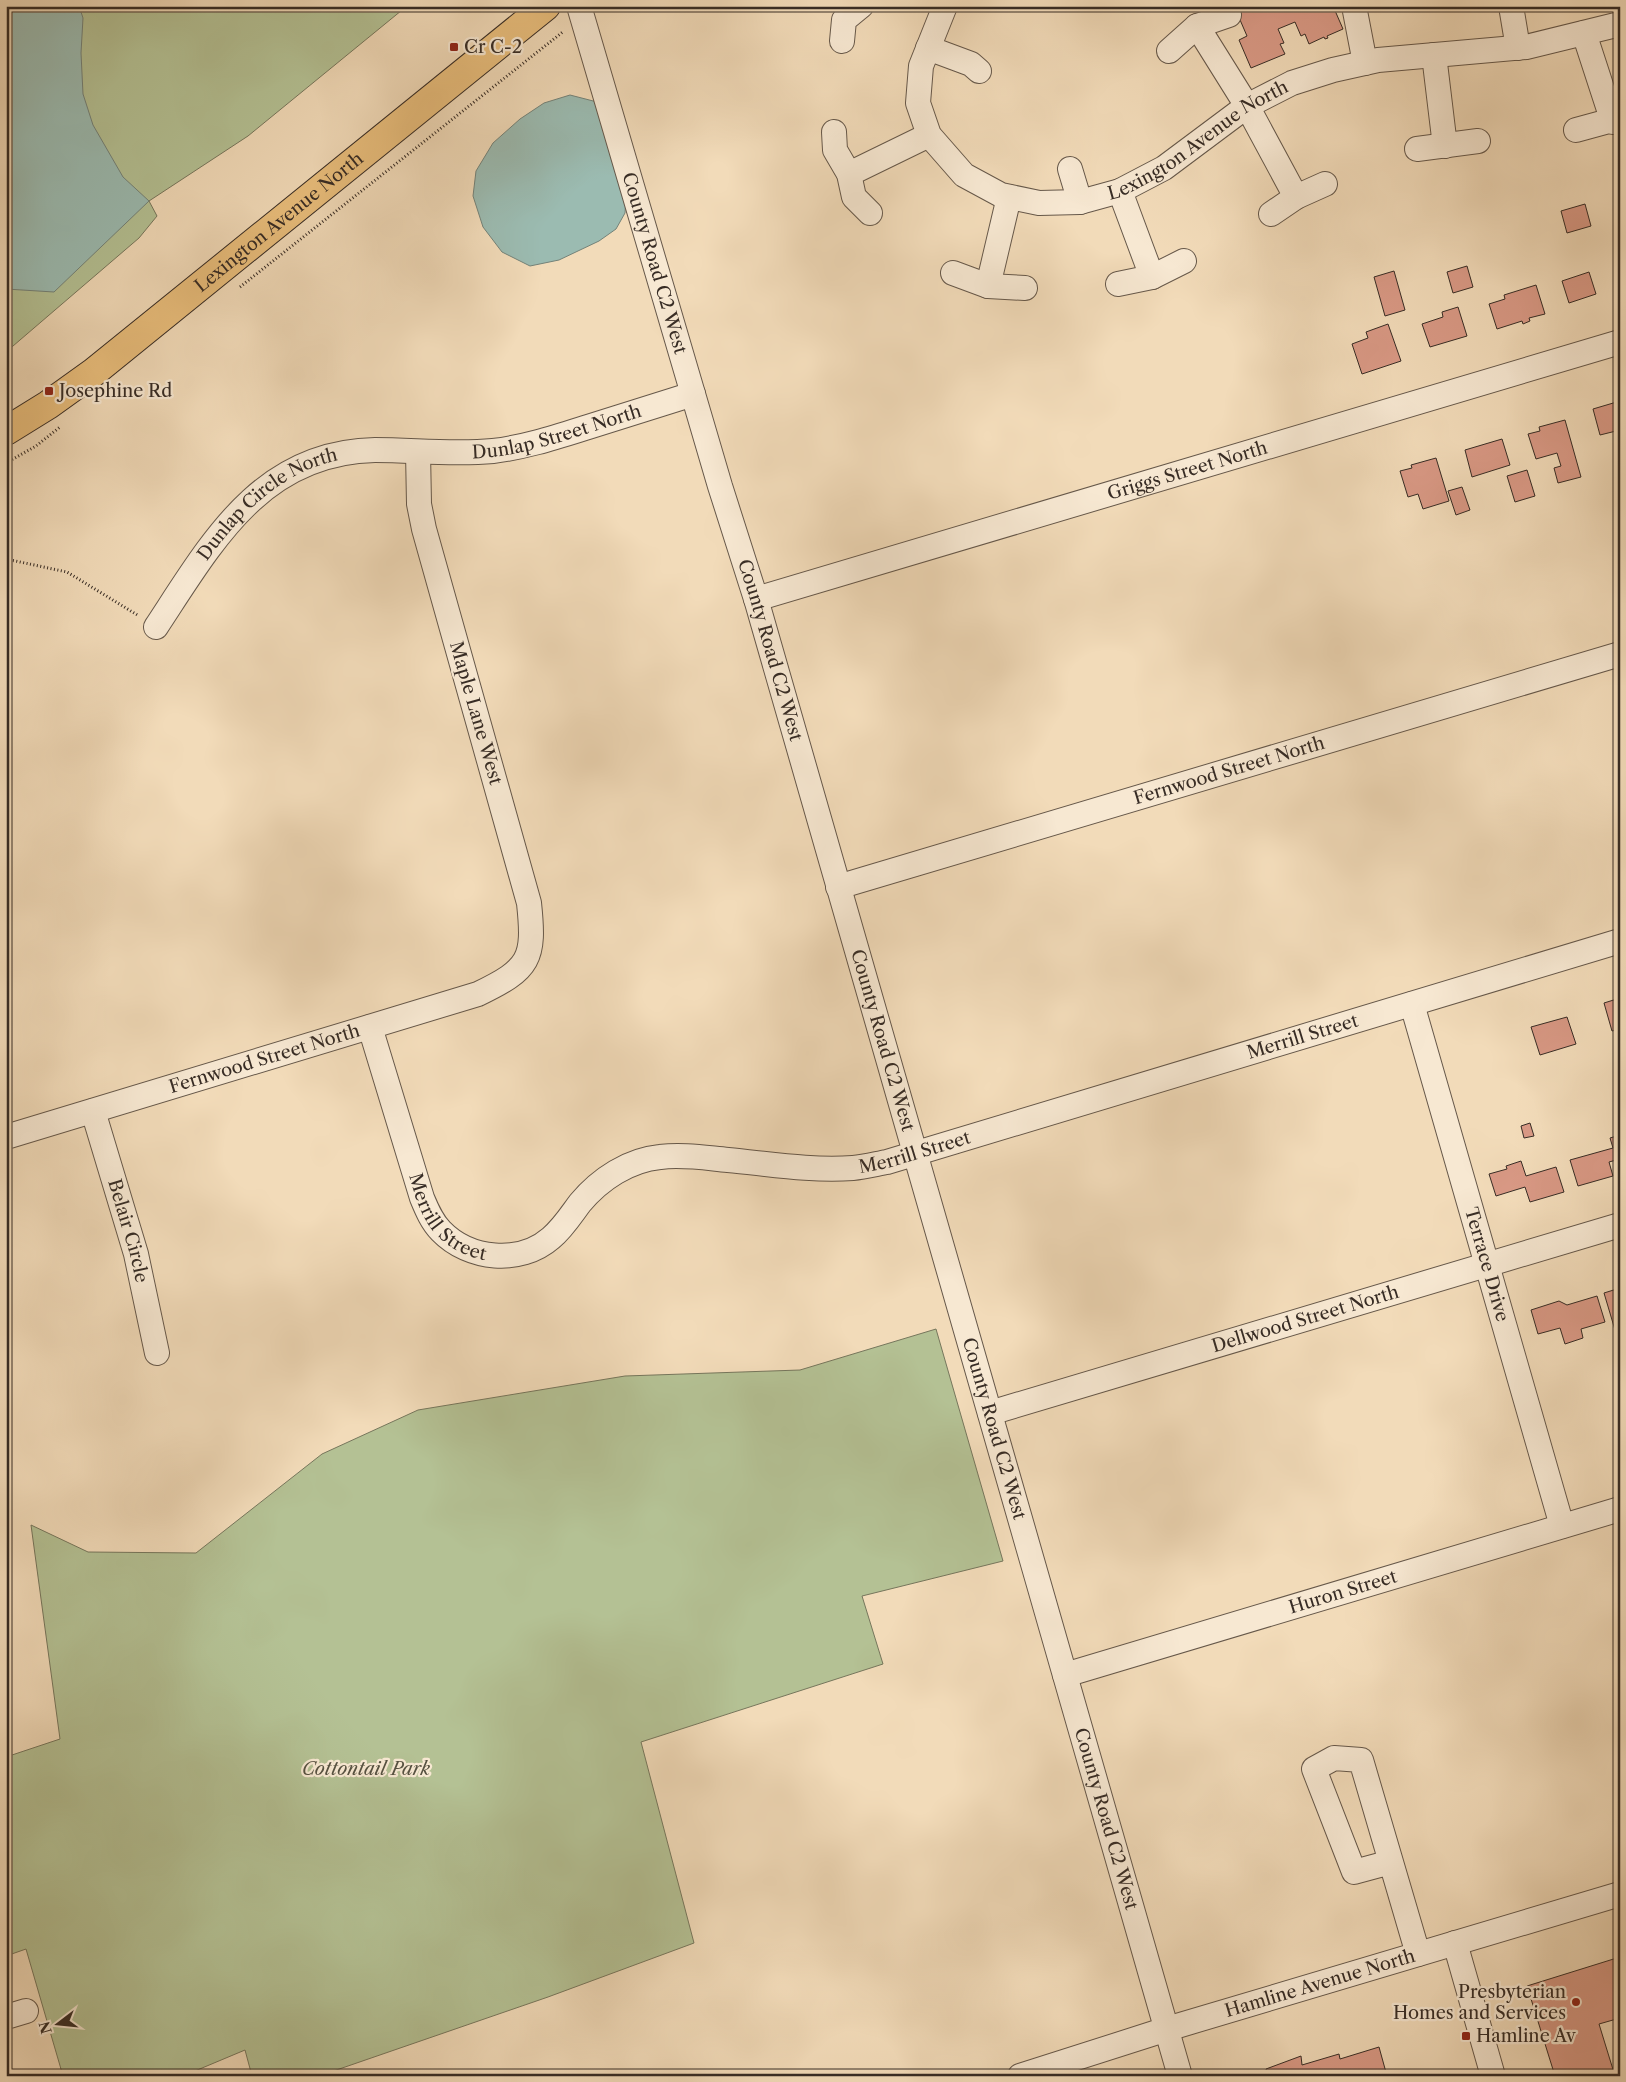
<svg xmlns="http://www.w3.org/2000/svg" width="1626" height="2082" font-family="'Libre Caslon Text',serif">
  <rect width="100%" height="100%" fill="#f2dbb9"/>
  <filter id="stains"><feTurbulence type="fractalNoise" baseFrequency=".004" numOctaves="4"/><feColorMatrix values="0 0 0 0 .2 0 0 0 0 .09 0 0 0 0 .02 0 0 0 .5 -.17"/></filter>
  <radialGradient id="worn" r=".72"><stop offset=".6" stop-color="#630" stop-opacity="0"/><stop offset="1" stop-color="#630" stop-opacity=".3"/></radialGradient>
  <path fill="#b4c194" stroke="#76765c" d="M6,6H407L248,136L149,201L157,216L139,238L6,352Z
    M936,1329L1003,1561L862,1596L883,1664L641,1742L694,1943L548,1997L319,2076H252L245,2050L183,2076H63L26,1949L6,1956V1757L60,1739L31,1525L88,1552L196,1553L322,1454L418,1410L625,1376L800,1370Z"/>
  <path fill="#9bbbb1" stroke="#738279" d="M6,6H79L83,18L81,53L83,94L93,125L123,177L149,201L54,292L6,289Z
    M570,95L601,103L627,183L625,213L616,229L599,241L559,260L530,266L502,252L483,227L473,196L476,171L493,143L520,119L544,103Z"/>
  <path fill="#d99985" stroke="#372c25" d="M1234,6H1333L1343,29L1327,36L1328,38L1325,39L1324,37L1309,44L1305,34L1301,36L1295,22L1278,29L1284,43L1280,44L1285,54L1251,68L1239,40L1247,36Z
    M1585,204L1591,226L1567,233L1561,211Z
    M1467,266L1473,287L1453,293L1447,272Z
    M1394,271L1405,310L1385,316L1374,277Z
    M1589,272L1596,294L1569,303L1562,281Z
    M1536,285L1545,314L1529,318L1530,321L1523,324L1522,321L1497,329L1489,304L1505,299L1504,295Z
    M1458,307L1467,336L1430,347L1422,324L1443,317L1442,312Z
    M1388,324L1401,361L1362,374L1352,344L1368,338L1366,332Z
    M1620,401V430L1600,435L1593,409Z
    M1565,420L1581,477L1558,483L1554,468L1561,466L1557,453L1536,459L1528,434L1540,431L1539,427Z
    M1502,439L1510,465L1472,477L1465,450Z
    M1436,458L1449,501L1423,509L1418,494L1408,497L1400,471L1412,468L1411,465Z
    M1527,470L1535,496L1515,502L1507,476Z
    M1462,487L1470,510L1456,515L1448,491Z
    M1620,998V1029L1612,1031L1604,1003Z
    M1567,1017L1576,1044L1540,1055L1531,1027Z
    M1530,1123L1534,1136L1524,1138L1521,1126Z
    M1620,1135V1159L1609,1162L1613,1176L1578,1186L1570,1160L1613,1148L1610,1138Z
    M1521,1161L1526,1176L1556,1167L1564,1192L1530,1202L1525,1187L1496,1196L1489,1174L1507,1169L1506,1166Z
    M1620,1288V1328L1615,1330L1604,1293Z
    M1597,1296L1605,1322L1581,1329L1583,1338L1565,1344L1560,1328L1538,1334L1531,1310L1559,1301L1567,1305Z
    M1620,1957V2018L1599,2024L1615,2076H1555L1527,1986Z
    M1379,2047L1387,2076H1268L1266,2069L1301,2056L1302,2065L1339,2054L1340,2059Z"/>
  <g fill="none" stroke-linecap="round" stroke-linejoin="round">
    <defs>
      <g id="minor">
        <path id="s1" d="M579,6L720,486L756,599L1180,2076"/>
        <path id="s2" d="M945,6L921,66L918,103L929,135L964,175L1001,195L1039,203L1080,202L1120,191L1164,168L1247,106L1292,83L1333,70L1378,60L1526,47L1620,24"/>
        <path d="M1354,6L1365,63"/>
        <path d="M1511,6L1518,48"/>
        <path d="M1197,26L1247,106L1296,197"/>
        <path d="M1584,33L1613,122"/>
        <path d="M842,41L844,20L861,6"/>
        <path d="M928,48L971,64L979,71"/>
        <path d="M1169,51L1197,26L1229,15"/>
        <path d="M1434,55L1445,146"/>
        <path d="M1576,130L1620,118"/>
        <path d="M834,132L835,150L849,174L854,197L870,213"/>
        <path d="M1417,149L1478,141"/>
        <path d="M1070,169L1080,202"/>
        <path d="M849,174L929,135"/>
        <path d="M1120,191L1152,277"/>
        <path d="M1271,214L1296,197L1325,184"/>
        <path d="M953,273L988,286L1025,288"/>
        <path d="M1118,284L1152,277L1184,261"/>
        <path d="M988,286L1009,197"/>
        <path id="s3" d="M756,599L1620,342"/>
        <path id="s4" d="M156,627C212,542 261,452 375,450C414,450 453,455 493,451C526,447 556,437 588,427C623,416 658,405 693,394"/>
        <path id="s5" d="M838,887L1620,654"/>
        <path id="s6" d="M1412,1004L1562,1526"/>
        <path id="s7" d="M370,1027L422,1198C427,1210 432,1222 441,1231C469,1260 520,1265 551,1238C563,1228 571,1215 580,1203C600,1179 629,1160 660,1157C683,1154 706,1158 728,1160C770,1164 811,1171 853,1168C864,1167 876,1164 887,1162L1620,941"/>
        <path id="s8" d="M93,1111L136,1254L157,1353"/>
        <path id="s9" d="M6,1137L478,994C530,969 535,959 529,903L424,529L419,504L418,452"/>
        <path id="s10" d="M990,1413L1620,1225"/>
        <path id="s11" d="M1065,1675L1620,1509"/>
        <path d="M1391,1862L1354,1872L1314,1769L1334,1758L1361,1760L1418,1954"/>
        <path d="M1455,1943L1493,2076"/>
        <path d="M6,2017L26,2011"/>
        <path id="s12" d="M1020,2076L1167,2029L1620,1894"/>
      </g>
      <g id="major">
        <path id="s13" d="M6,431L48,405L94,372L546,6"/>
      </g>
    </defs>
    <use href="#minor" stroke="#66584a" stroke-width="26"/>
    <use href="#major" stroke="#372c25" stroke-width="30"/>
    <path stroke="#372c25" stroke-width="3" stroke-dasharray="1 2.5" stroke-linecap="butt" d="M240,287L564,31
      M6,463L36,446L60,427
      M6,559L67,572L139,616"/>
    <use href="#minor" stroke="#f7e8d2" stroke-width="24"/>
    <use href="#major" stroke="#e9be7c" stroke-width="28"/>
  </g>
  <g fill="#8f2418" stroke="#f7e8d2" stroke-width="2">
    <rect x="449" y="42" width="10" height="10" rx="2.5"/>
    <rect x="44" y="386" width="10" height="10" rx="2.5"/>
    <circle cx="1576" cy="2002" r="5"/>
    <rect x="1461" y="2031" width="10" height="10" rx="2.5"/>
  </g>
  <g text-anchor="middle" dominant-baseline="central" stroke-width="4.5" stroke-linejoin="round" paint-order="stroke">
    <g font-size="18" fill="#372c25" stroke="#f7e8d2" text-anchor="start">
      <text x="464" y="47">Cr C-2</text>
      <text x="59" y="391">Josephine Rd</text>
      <text x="1566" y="1992" text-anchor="end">Presbyterian<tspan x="1566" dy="21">Homes and Services</tspan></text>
      <text x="1476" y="2036">Hamline Av</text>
    </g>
    <g font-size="18" fill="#372c25" stroke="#f7e8d2">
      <text stroke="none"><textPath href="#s2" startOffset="445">Lexington Avenue North</textPath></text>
      <text stroke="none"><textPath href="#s13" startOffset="344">Lexington Avenue North</textPath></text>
      <text stroke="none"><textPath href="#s1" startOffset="268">County Road C2 West</textPath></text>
      <text stroke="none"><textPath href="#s4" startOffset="480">Dunlap Street North</textPath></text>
      <text stroke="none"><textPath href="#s3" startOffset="450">Griggs Street North</textPath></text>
      <text stroke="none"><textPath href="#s4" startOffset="170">Dunlap Circle North</textPath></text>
      <text stroke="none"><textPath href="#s1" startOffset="672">County Road C2 West</textPath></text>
      <text transform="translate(476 713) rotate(74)">Maple Lane West</text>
      <text stroke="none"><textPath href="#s5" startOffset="408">Fernwood Street North</textPath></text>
      <text stroke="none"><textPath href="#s7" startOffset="1140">Merrill Street</textPath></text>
      <text stroke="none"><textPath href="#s1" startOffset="1078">County Road C2 West</textPath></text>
      <text stroke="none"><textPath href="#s9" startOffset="270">Fernwood Street North</textPath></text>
      <text stroke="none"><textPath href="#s7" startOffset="735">Merrill Street</textPath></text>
      <text stroke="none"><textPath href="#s7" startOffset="211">Merrill Street</textPath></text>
      <text stroke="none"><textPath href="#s8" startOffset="125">Belair Circle</textPath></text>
      <text stroke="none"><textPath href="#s6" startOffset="271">Terrace Drive</textPath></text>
      <text stroke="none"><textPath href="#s10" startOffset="329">Dellwood Street North</textPath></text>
      <text stroke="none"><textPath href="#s1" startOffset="1482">County Road C2 West</textPath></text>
      <text stroke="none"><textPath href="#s11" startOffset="290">Huron Street</textPath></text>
      <text stroke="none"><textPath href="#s1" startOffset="1888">County Road C2 West</textPath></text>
      <text stroke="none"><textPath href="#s12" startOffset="314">Hamline Avenue North</textPath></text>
    </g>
    <g font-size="18" font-style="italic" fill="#565141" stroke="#f7e8d2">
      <text x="366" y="1769">Cottontail Park</text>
    </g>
  </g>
  <rect width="1626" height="2082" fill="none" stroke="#f2dbb9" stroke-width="25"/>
  <rect x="8" y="8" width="1611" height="2067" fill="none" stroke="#372c25" stroke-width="2.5"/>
  <rect x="12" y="12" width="1601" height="2057" fill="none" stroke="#372c25"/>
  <g transform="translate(58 2024) rotate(254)" stroke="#f7e8d2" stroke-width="4" paint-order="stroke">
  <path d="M0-4L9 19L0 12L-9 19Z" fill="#372c25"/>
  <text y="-8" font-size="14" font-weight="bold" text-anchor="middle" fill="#372c25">N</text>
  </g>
  <rect width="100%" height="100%" filter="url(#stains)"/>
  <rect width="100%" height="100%" fill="url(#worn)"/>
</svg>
